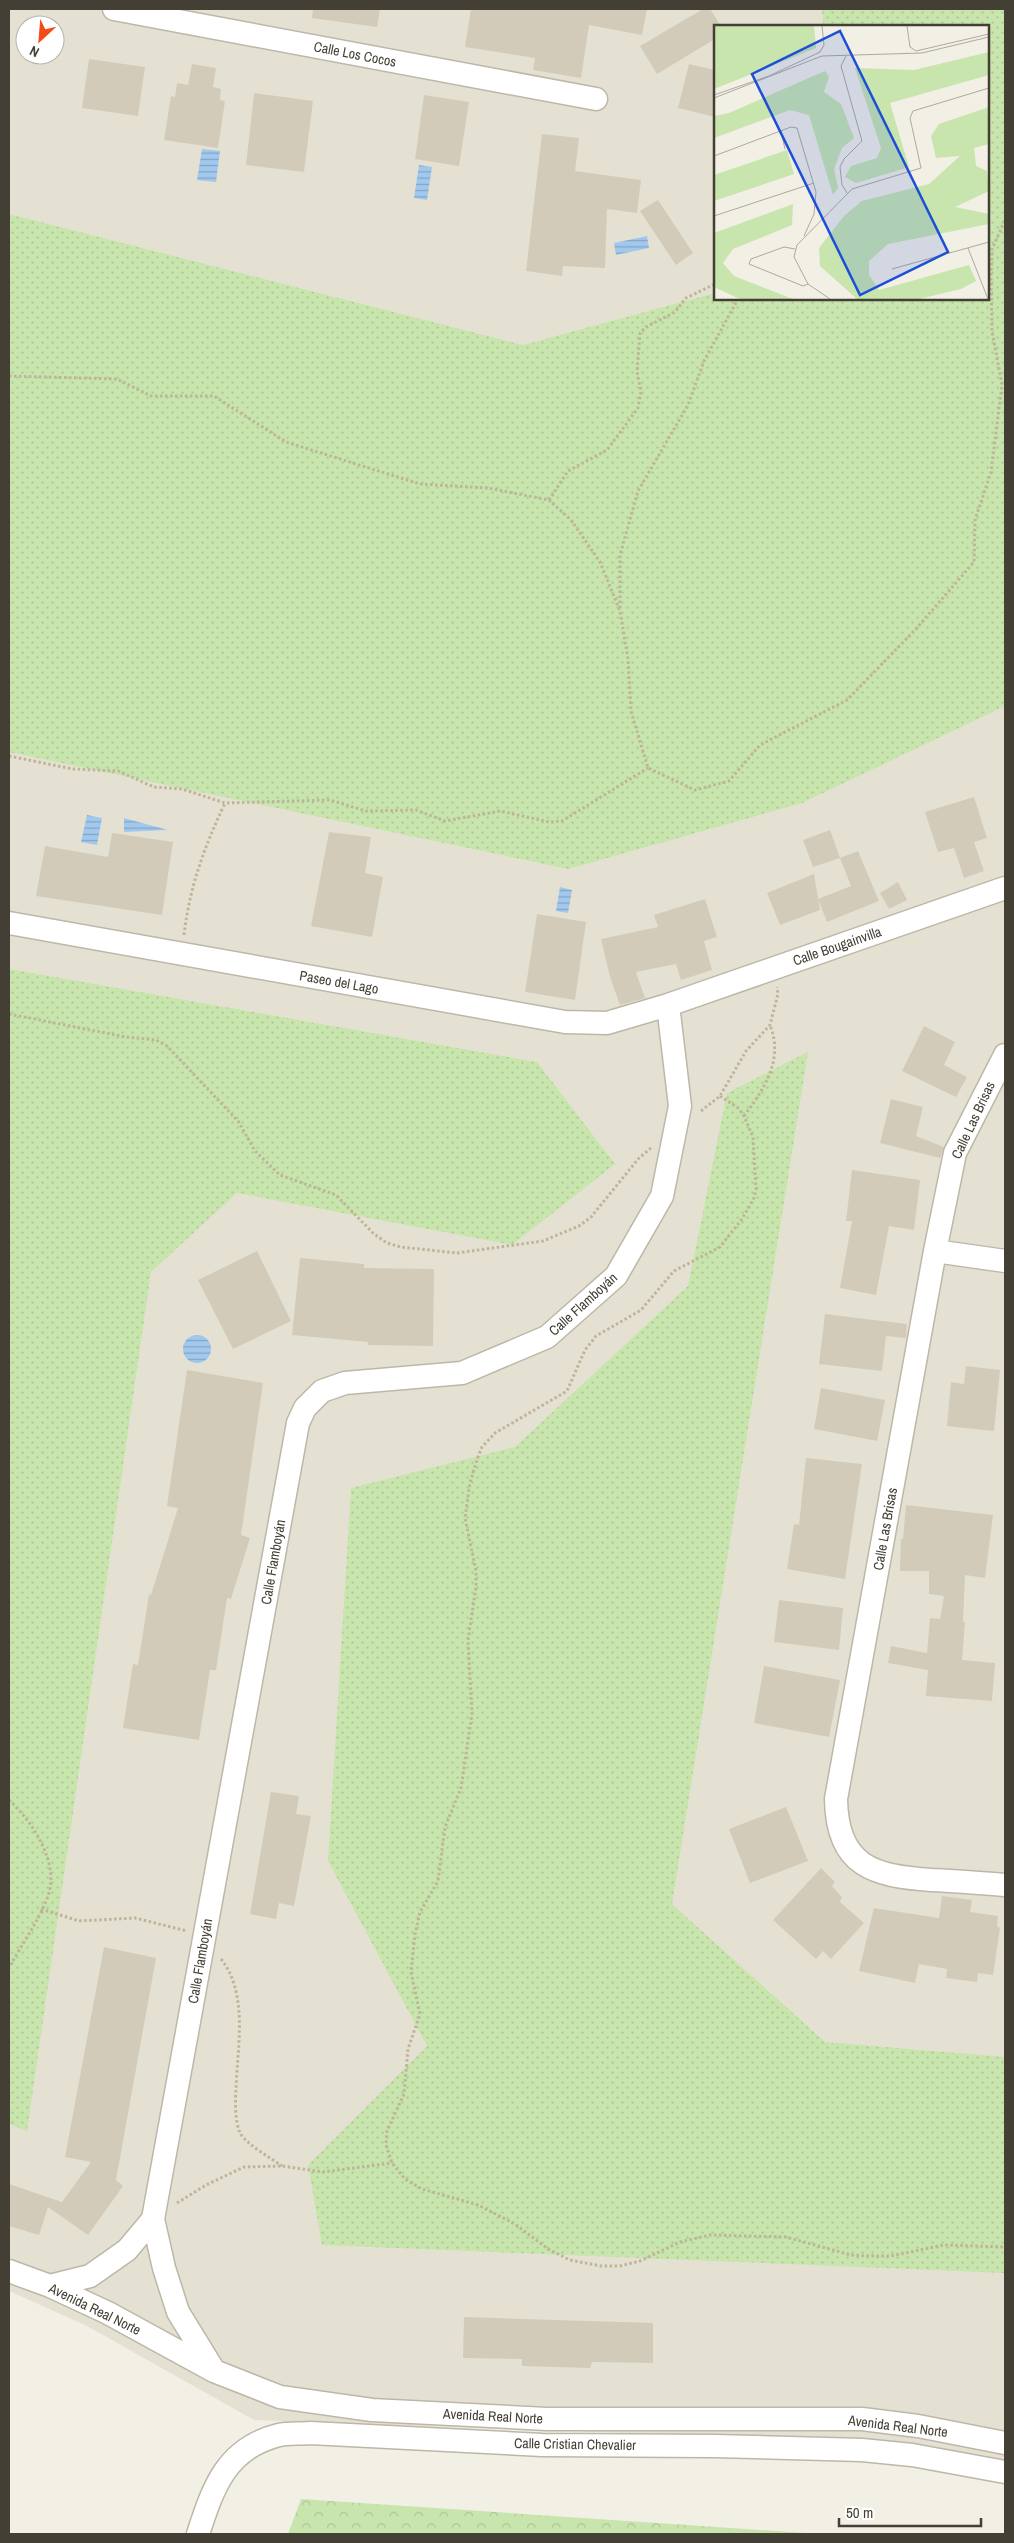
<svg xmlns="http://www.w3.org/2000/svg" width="1014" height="2543" font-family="'Archivo Narrow',sans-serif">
  <defs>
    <pattern id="grass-dots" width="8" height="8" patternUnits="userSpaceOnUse" patternTransform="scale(1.25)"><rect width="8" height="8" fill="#c8e5ad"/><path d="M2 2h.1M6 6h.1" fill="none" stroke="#adc695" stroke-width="1.8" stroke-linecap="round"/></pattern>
    <pattern id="forest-crowns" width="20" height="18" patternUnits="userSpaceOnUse" patternTransform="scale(1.25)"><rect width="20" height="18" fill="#c8e5ad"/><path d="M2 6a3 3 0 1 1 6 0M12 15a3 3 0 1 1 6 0" fill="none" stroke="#adc695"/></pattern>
    <pattern id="water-rules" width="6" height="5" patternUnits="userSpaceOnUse" patternTransform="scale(1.25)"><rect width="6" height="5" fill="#a1c8ee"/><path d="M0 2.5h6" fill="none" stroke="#85a4c2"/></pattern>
  </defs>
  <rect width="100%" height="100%" fill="#f2efe4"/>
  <path fill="#e5e1d2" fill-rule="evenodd" d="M9,9H1005V2462L913,2443L254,2420L87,2326L9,2291ZM25,25H55V55H25ZM715,26H988V299H715Z"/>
  <path fill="url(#grass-dots)" d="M822,9H1005V706L802,803L568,869L9,752V214L523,345L715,293V299H988V26H823Z
    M9,969L537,1062L615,1164L512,1245L237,1193L151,1272L27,2131L9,2124Z
    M808,1052L672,1904L825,2042L1005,2057V2273L322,2245L308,2165L427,2046L328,1861L351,1488L515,1447L688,1286L727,1093Z"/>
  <path fill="url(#forest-crowns)" d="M301,2499L820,2534H288Z"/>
  <path fill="url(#water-rules)" d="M202,149L220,151L216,182L197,180Z
    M419,165L432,167L427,200L414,198Z
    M647,236L649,248L616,255L614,243Z
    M87,815L102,818L97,845L81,842Z
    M124,818L168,830L124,832Z
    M560,887L572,890L568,913L556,911Z
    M183 1349a14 14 0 1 1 28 0a14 14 0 1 1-28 0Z"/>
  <path fill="#d3cbba" d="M313,9H380L377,27L312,18Z
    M471,9H647L642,35L589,25L581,78L533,70L535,58L465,47Z
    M703,9H710L721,26H715V39L657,74L640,46Z
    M89,59L145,67L138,116L82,108Z
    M192,64L216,68L213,87L221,89L220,100L225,101L218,148L164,140L171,96L175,97L177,83L188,85Z
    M689,64L715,70V117L678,108Z
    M254,93L313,101L304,172L246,165Z
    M424,95L469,102L459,166L415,159Z
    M542,134L579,138L575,171L641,180L637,213L607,209L605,268L563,266L562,276L526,271Z
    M658,200L693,253L676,265L640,211Z
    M974,797L987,838L974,842L984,871L964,878L954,848L938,852L925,812Z
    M830,830L840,858L813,867L803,840Z
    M329,832L371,837L365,873L383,877L372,937L311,926Z
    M112,833L173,842L162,915L36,896L45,846L108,857Z
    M858,851L879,901L827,922L818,899L851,886L840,858Z
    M814,874L820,910L780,925L767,893Z
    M898,882L907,900L889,909L880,893Z
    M705,899L717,937L704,941L712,970L681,980L676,964L636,972L645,998L620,1005L610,977L601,939L658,927L654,915Z
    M537,914L586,922L575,1000L525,992Z
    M924,1026L955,1042L944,1065L967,1077L956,1097L902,1071Z
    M891,1099L923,1107L916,1136L944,1147L940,1158L880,1143Z
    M852,1170L920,1180L914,1230L889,1226L876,1295L840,1288L852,1221H846Z
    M257,1251L291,1321L233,1349L198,1280Z
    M300,1258L364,1264V1268L434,1269L433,1346L368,1345V1342L292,1335Z
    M825,1314L907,1324L906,1338L886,1336L882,1371L819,1364Z
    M966,1366L1000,1370L994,1431L947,1426L951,1382L964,1384Z
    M187,1370L263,1383L241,1535L250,1538L231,1599L227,1598L216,1670H210L199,1740L123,1728L133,1664L138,1665L149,1594L151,1595L178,1508L167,1506Z
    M821,1388L885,1400L877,1441L814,1429Z
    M806,1458L862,1464L845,1579L787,1569L794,1524L799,1525Z
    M906,1505L993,1515L985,1578L965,1575L963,1622H965L962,1660L995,1663L992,1701L926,1696L928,1670L888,1663L891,1646L927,1653L930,1618L940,1619L944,1596L929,1594V1571H900L901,1539H903Z
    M779,1600L843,1608L839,1650L774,1642Z
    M764,1666L840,1680L829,1737L754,1723Z
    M271,1792L299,1796L296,1814L311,1816L294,1906L279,1903L276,1919L250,1914Z
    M786,1807L808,1861L750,1883L729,1829Z
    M821,1868L835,1882L832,1886L842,1897L840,1902L864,1923L831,1959L823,1951L816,1959L773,1920Z
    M942,1896L972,1900L970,1912L998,1916L997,1926L1000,1928L993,1975L978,1973L977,1982L946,1978L947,1969L919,1964L915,1983L859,1971L874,1908L939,1918Z
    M104,1947L156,1958L116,2180L123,2186L88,2235L48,2207L39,2235L9,2226V2184L62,2202L91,2162L65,2157Z
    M464,2317L653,2323V2363L592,2362L590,2368L522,2366V2359L463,2358Z"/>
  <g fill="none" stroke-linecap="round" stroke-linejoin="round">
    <defs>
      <path id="minor" d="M114,9L596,99
        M9,923L565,1022L607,1023L668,1005L1005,888
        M1005,1055L955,1153L935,1251L836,1799C837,1867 874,1876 932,1880C957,1881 981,1883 1005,1885
        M935,1251L1005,1261
        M153,2219L164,2268L178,2312L213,2369
        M9,2271L50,2286L108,2313L214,2371L280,2397L372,2410L547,2419H862L918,2426L1005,2443
        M50,2286L90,2276L127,2250L153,2219L298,1423L305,1408L322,1391L345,1383L462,1373L547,1337L616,1276L662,1196L680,1106L668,1005
        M198,2534C213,2488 226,2448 279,2435C288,2433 300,2434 310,2433L542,2445L715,2446L862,2450L912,2455L1005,2472"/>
    </defs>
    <use href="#minor" stroke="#bdb7a7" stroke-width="25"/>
    <path stroke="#beb499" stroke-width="3" stroke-dasharray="2.5 2.5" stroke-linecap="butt" d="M9,376L117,379L151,396H214L286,442L420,484L488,488L549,500L571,520L600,562L620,611L628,659L631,711L648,768L695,790L729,781L760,745L847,700L915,630L974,562L975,520L991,472L1002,385L992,331L991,277L992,249L1005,220
      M549,500L568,471L607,450L638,408L641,391L637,372L640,333L646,327L675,312L686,298L715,284
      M620,608V555L638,491L688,405L704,361L738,299
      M9,756L73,769L118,771L154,787L182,789L225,803L330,800L366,811L416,810L445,821L500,811L549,822L562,821L648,768
      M184,935C190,885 204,848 225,803
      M9,1014L126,1037L156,1040L167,1046L238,1121L255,1151L280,1175L336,1195L374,1234L387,1243L401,1247L457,1253L543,1241L579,1226L591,1217L639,1158L651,1148
      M720,1096L738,1108L744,1116L753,1137L756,1189L754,1198L742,1219L720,1247L674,1271L641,1310L596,1336L585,1350L567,1391L495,1433L482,1447L478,1457L470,1483L465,1518L476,1571V1587L468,1640L472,1714L461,1788L445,1827L438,1881L420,1912L415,1934L411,1972L420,2014L408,2049L404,2094L387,2131L386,2145L392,2163L405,2179L422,2189L478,2205L515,2224L548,2249L570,2260L601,2266H620L640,2261L680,2242L710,2235L786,2237L851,2255L871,2256H890L944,2245L1005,2247
      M701,1111L720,1096L746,1051L770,1025L778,994L777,987
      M744,1116C764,1089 784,1060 770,1025
      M9,1800C32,1821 60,1863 48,1896C39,1921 21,1945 9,1968
      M41,1909L79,1921L135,1918L187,1931
      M221,1959C249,1994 237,2049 236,2090C235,2103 235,2121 240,2133C247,2145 271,2158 282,2166
      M177,2203L206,2185L244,2167L282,2166L323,2172L392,2163"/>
    <use href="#minor" stroke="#fff" stroke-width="22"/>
  </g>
  <g text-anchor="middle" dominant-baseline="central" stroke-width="4" stroke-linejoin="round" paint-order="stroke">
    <g font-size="14" fill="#443f34" stroke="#fff">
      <text transform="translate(355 54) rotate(11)">Calle Los Cocos</text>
      <text transform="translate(837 946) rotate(-19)">Calle Bougainvilla</text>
      <text transform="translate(339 982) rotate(10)">Paseo del Lago</text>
      <text transform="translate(973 1120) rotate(-65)">Calle Las Brisas</text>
      <text transform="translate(583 1304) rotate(-42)">Calle Flamboyán</text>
      <text transform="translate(885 1529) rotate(-80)">Calle Las Brisas</text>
      <text transform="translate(273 1562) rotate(-80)">Calle Flamboyán</text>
      <text transform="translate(200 1961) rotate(-80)">Calle Flamboyán</text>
      <text transform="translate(95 2309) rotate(26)">Avenida Real Norte</text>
      <text transform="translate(493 2416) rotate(3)">Avenida Real Norte</text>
      <text transform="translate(898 2426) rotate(7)">Avenida Real Norte</text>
      <text transform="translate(575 2444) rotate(1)">Calle Cristian Chevalier</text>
    </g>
  </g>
  <g transform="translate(714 25)">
    <rect width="275" height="275" fill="#f2efe4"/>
    <path d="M275,27V50L176,78L195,142L142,158L131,152L137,141L163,133L167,123L141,43L200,45ZM111,46L115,52L110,67L127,79L140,113L128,123L120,144L124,163L119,170L95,90L76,85L0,113V91L15,88ZM275,82V119L260,123L262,141L273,146L275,166L241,182L275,189V199L174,219L155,236V250L165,265L255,240L262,256L247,264L205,274H143L106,241L105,223L130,191L148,176L215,159L246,131L222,133L217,111L225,99ZM73,125L80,149L0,176V150ZM79,179L78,200L19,224L9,238L20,251L79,274H26L0,262V208Z" fill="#c8e5ad"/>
    <path d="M0,1H100L102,23L0,64Z" fill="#c8e5ad"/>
    <path fill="none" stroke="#aca99e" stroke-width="1" d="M193,1L196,22L202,26L275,9M132,31L127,41L148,116L130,134L126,142L128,160L133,168M0,70L55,51L106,27L110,20L108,1M0,73L108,31L208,28L275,12M67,106L71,124M0,131L77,102L83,103L102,167L100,189L90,211M0,191L100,158M254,223L274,274M81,224L70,222L37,234L35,239L89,261L94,259M178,244L275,217M116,274L94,259L80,232L83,220L138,164L207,143L196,93L199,86L275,63"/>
    <path fill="#1d4ed8" fill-opacity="0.15" stroke="#1d4ed8" stroke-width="2.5" d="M126,6L234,227L146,270L38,49Z"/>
    <rect width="275" height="275" fill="none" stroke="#443f34" stroke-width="2.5"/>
  </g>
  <rect width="1014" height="2543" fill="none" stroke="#443f34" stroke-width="20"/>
  <g transform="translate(40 40) rotate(206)"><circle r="24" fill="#ffffff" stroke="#b4b2ae"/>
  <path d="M0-4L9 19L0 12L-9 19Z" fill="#f44b18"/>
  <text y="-8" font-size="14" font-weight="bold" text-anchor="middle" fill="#443f34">N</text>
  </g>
  <path d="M839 2518v8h142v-8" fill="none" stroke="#443f34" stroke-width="2.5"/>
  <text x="846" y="2518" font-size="15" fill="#443f34" stroke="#ffffff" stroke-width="4" paint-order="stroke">50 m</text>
</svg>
